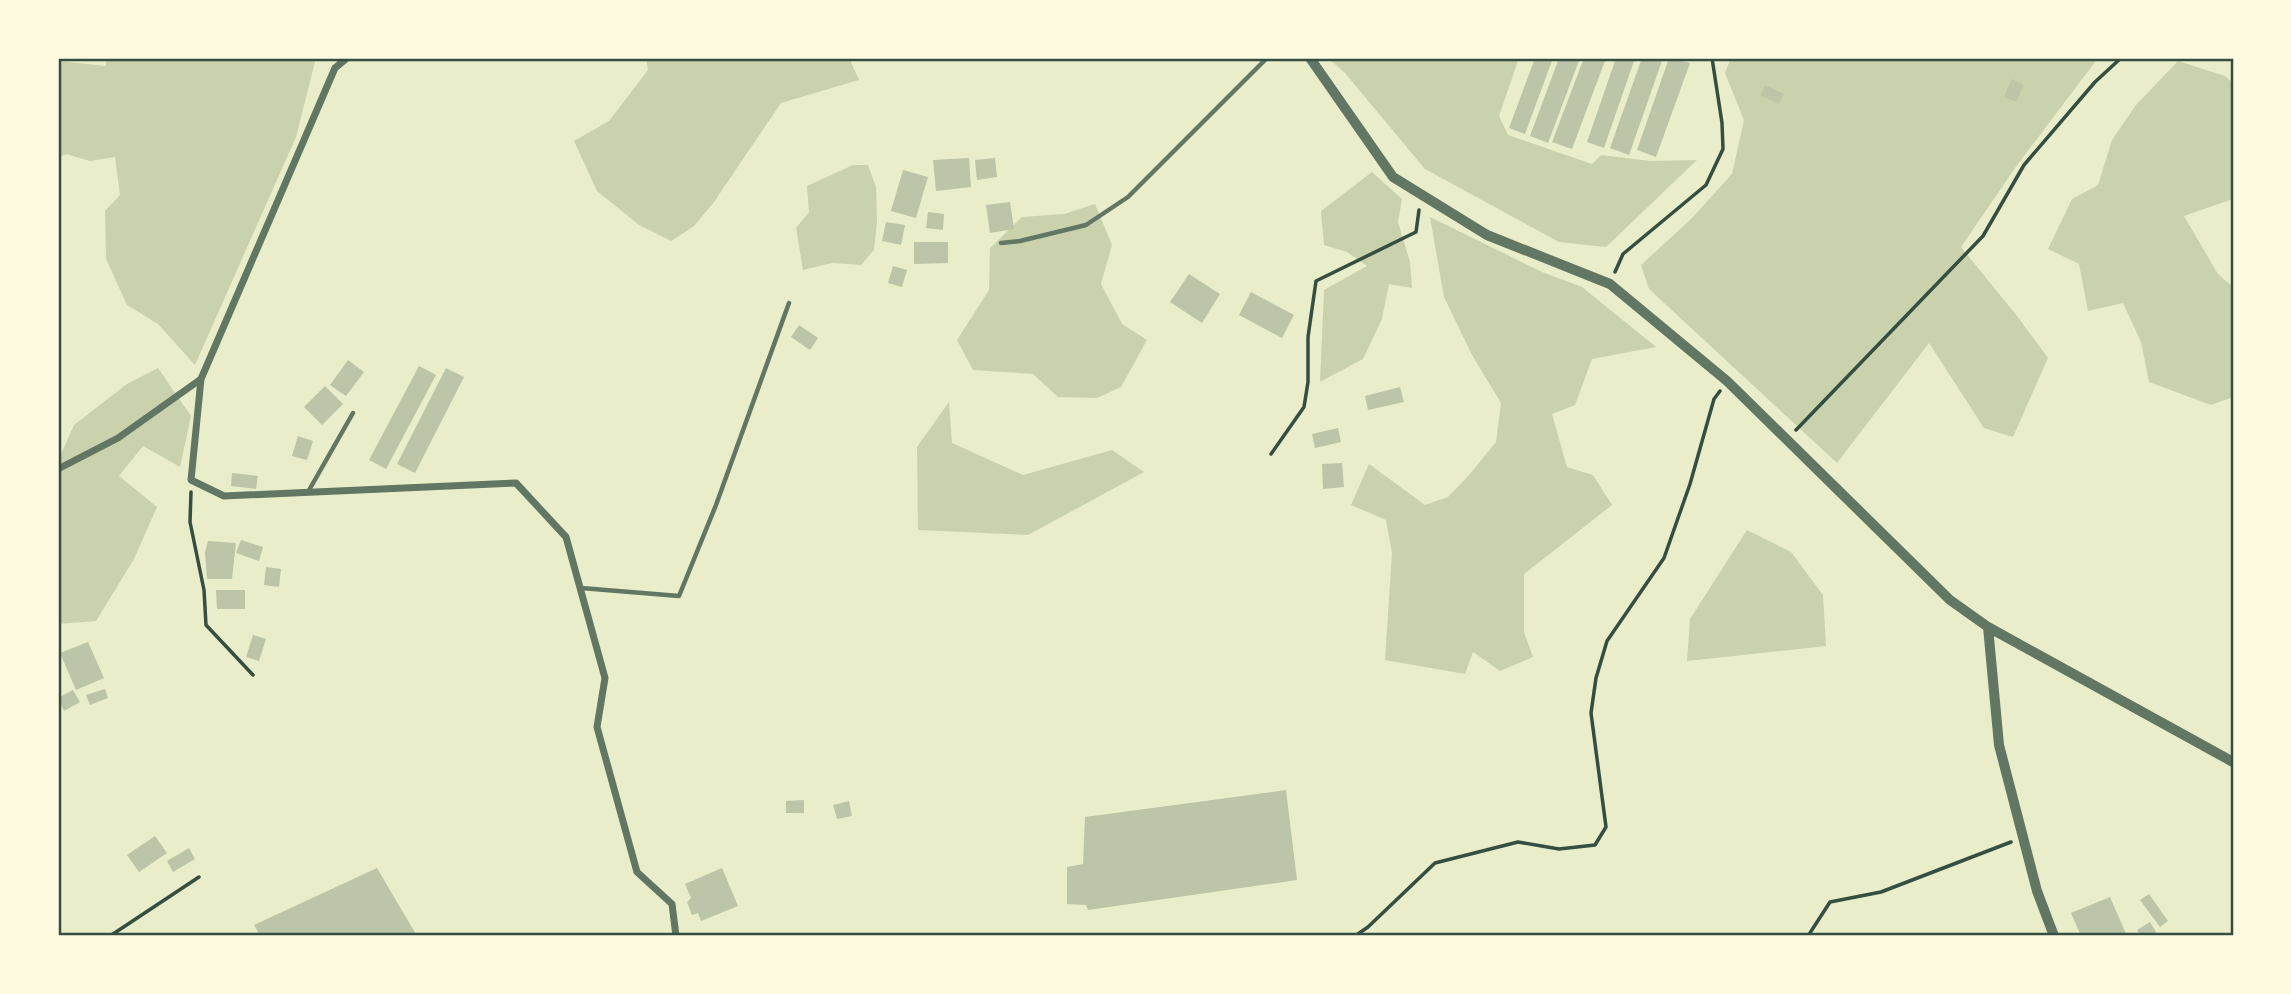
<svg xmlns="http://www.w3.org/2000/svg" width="2291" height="994" font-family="'Titillium Web',sans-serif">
  <rect width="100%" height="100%" fill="#e9edc9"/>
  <path fill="#cad2ad" d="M106,58H316L296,137L195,365L158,324L127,305L106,259L105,211L120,195L115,157L90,161L66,154L58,158V61L106,66Z
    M646,58H849L859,80L781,103L714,202L694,226L671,241L639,225L597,191L574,141L609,121L648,70Z
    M1328,58H1519L1499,116L1508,135L1592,164L1601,155L1651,161L1697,160L1606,247L1559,242L1425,169L1345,73Z
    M1731,58H2098L2015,168L1961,247L2017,316L2048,358L2013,437L1984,428L1929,343L1837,463L1649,289L1641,265L1691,219L1732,174L1744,120L1725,73Z
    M2178,61L2225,76L2233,83V199L2184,216L2218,274L2233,287V397L2211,405L2149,382L2141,342L2123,303L2088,311L2079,264L2048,249L2072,199L2098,185L2112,140L2136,105Z
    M853,165H868L876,187L877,222L874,250L861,265L832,263L803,270L796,228L809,212L807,186Z
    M1372,172L1402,199L1398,222L1410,262L1412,288L1389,284L1382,319L1363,359L1320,382L1324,290L1367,266L1347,252L1324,245L1321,211Z
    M1095,204L1112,245L1101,284L1122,324L1147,340L1121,387L1097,398L1058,397L1033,374L973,370L957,340L989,290L990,248L1022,217L1064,214Z
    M1430,217L1542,272L1582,287L1656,347L1592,359L1575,405L1552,414L1567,467L1593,475L1612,505L1524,574V632L1533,657L1500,671L1473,652L1465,674L1385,660L1392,553L1386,520L1351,505L1369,464L1425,505L1448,497L1469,475L1496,442L1501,403L1472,355L1444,297Z
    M158,368L191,416L180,467L143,446L119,476L157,507L134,559L96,621L58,624V456L61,454L74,425L127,384Z
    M949,402L952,443L1023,475L1112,450L1144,472L1028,535L918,530L917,447Z
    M1747,530L1791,552L1823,595L1826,646L1687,661L1690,619Z"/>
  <path fill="#bcc5a7" d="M1535,58H1553L1525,134L1509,128Z
    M1559,58H1580L1548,143L1530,136Z
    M1584,58H1606L1572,149L1552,142Z
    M1616,58H1635L1604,148L1587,142Z
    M1642,58H1663L1629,155L1610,148Z
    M1669,58L1690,63L1656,157L1637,150Z
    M2012,79L2024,85L2016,102L2004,97Z
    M1765,85L1784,94L1779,104L1760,95Z
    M969,158L971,187L936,191L933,160Z
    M995,158L997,177L977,180L975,160Z
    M903,170L928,177L916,218L891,211Z
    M1010,202L1014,229L990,233L986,205Z
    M928,212L944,214L943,230L926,228Z
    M886,222L905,225L901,245L882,241Z
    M914,242H948V263L914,264Z
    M893,266L907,270L902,287L888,283Z
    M1189,274L1220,294L1202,323L1170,302Z
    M1251,292L1294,315L1282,338L1239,315Z
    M799,325L818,338L810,350L791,337Z
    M348,360L364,372L346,396L330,385Z
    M419,366L436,375L386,469L369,460Z
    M446,368L464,377L415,473L397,464Z
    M325,386L343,404L322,425L304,407Z
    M1400,387L1404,402L1368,410L1365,396Z
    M1338,428L1341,442L1315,448L1312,434Z
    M298,436L313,441L307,460L292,456Z
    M1342,463L1344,487L1323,489L1322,464Z
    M232,473L258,476L256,489L231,486Z
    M241,540L263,547L259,561L236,553Z
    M208,541L236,543L232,579H207L205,552Z
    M266,567L281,569L279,587L264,585Z
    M216,590H245V609H217Z
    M253,635L266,639L259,661L246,657Z
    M88,642L104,678L76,690L60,653Z
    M105,689L108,698L90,705L86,695Z
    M73,690L80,702L64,711L58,698Z
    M1286,790L1297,880L1088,910L1086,905L1067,904V867L1083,864L1085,817Z
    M804,800V813H786V801Z
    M849,801L852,816L837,819L833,805Z
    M155,836L167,853L139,872L127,855Z
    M189,848L195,859L173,872L167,861Z
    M377,868L417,936H260L254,925Z
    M722,868L738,906L701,921L698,913L692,915L687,902L691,898L685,884Z
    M2149,894L2168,921L2160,927L2140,900Z
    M2110,897L2127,936H2081L2071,913Z
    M2150,922L2156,932L2149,936H2140L2137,930Z"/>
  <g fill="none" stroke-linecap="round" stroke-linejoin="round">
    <path stroke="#344e41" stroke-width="3.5" d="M1615,272L1623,254L1706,185L1723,149L1722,123L1712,58
      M1796,430L1983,236L2024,165L2095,82L2121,58
      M1271,454L1304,407L1308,382V337L1316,281L1416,232L1419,210
      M191,492L190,522L204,590L206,625L253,675
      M110,936L199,877
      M1355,936L1368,927L1435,863L1518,842L1559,849L1595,845L1606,827L1591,713L1596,678L1607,641L1664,558L1690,484L1714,399L1720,391
      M1808,936L1830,902L1881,892L2011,842"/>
    <path stroke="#617663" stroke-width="4.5" d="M1001,243L1020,241L1086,225L1128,197L1267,58
      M308,492L353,413
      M581,588L679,596L716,505L789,303"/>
    <path stroke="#617663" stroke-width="7" d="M201,379L335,68L347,58
      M58,469L118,438L201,379L191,480L224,496L516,483L566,537L605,678L597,727L637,872L672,904L676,936"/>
    <path stroke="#617663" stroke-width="10" d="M1310,58L1393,177L1487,235L1610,284L1727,381L1950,600L1988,627L2233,762
      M1988,627L1999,745L2037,891L2054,936"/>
  </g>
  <rect width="2291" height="994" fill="none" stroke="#fefae0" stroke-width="119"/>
  <rect x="60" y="60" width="2172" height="874" fill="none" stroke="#344e41" stroke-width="2.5"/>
</svg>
